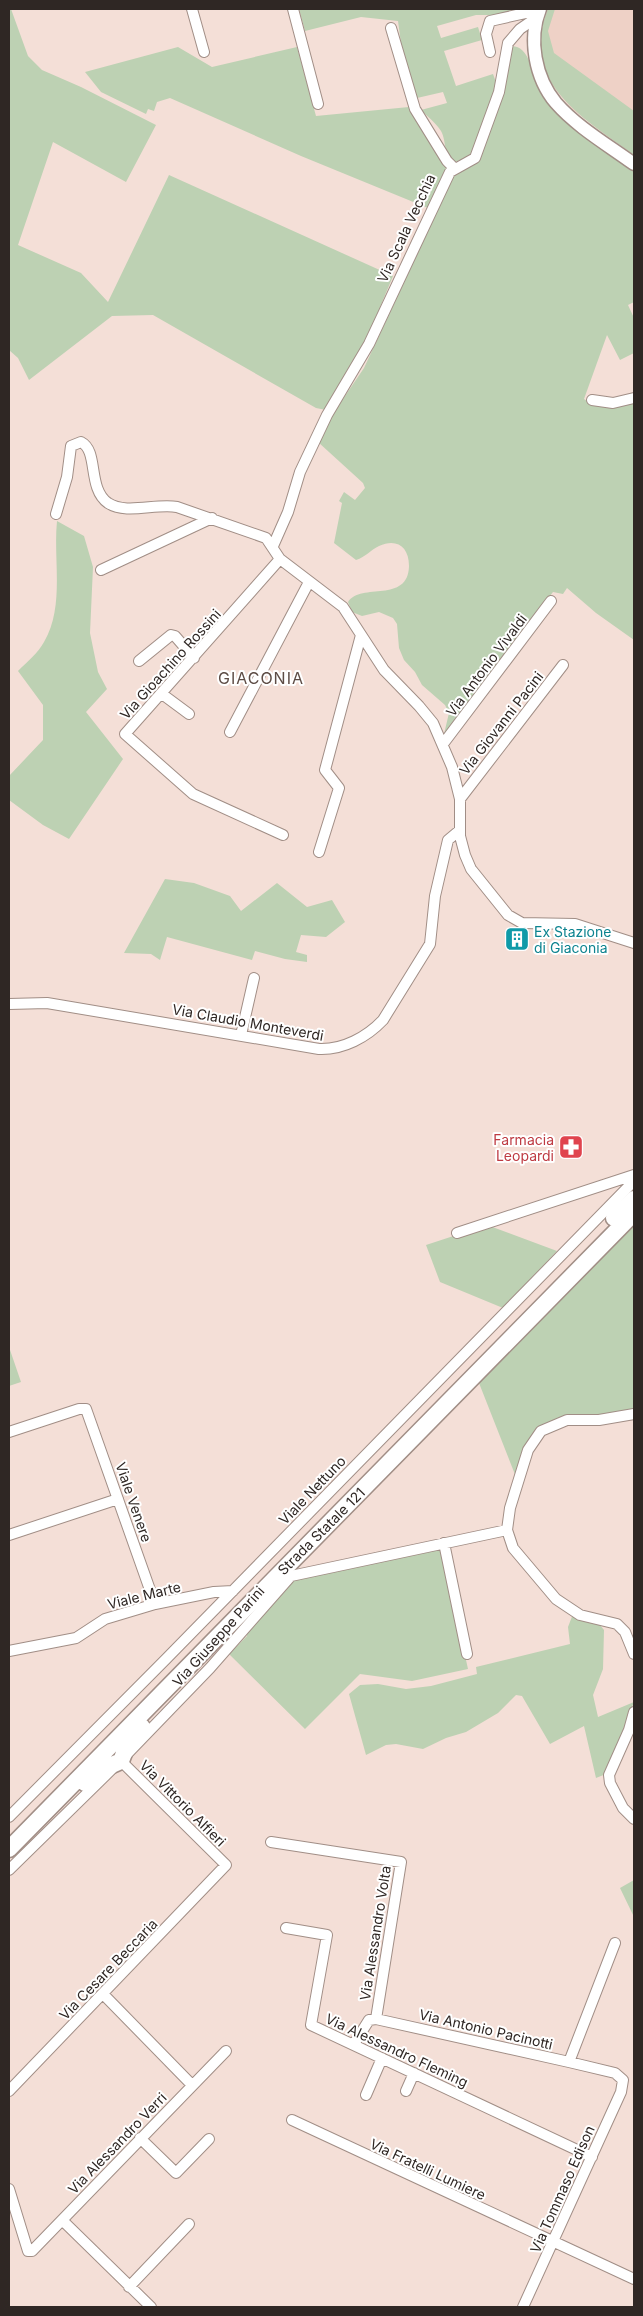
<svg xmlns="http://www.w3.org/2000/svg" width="643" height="2316" font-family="Inter,sans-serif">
  <rect width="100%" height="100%" fill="#f4dfd7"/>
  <path fill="#eed1c6" d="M548,9H634V155L572,109L554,88L543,61L541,47L542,34Z"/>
  <path fill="#bdd1b3" d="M9,9H11L28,56L42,70L81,87L156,125L126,182L53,142L18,245L81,273L108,302L169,175L393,276L366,341L326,410L316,408L153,315L112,316L29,380L18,358L9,350Z
    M299,9H530L503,15H476L437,26L441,38L478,27L482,40L444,51L456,86L493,74L497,85L472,156L455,162C442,153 447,142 441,131C436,123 427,116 421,110L447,103L443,92L417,98L402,51L398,21L361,17L305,31Z
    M548,9H555L548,31L554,53L634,111V155C585,119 518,83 548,9Z
    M512,46C529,47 531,69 536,82C538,87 542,92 545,96L634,172V302L628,305L634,318V353L620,360L607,335L584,399C599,410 619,407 634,401V640L596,613L567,588L563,594L553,592L444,734L449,713L445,705L422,685L415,672L404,660L399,648L397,624L393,618L379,612L362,616L352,612L348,602C361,582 408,604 409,566C409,547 397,538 379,546C370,550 366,557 356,560L334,543L342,503L339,501L344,492L355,500L365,488L363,483L318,442L330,418L364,368L456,171L477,162Z
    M178,47L212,67L297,47L316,116L409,107L447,167L428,208L301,156L170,98L157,102L154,111L148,109L146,114L101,92L85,72Z
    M57,521L84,536L93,567L90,633L98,672L107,689L86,712L123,759L69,839L43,825L9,800V776L43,740V705L18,671C27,662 38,653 44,642C65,606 53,560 57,521Z
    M165,879L194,883L230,896L241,911L277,883L307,907L332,900L345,922L326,937L301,935L296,952L307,955V962L285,959L255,951L252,960L167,937L160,960L151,954L124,953Z
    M634,1223V1409L599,1416L563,1417L550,1422L538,1430L516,1477L479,1383Z
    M487,1225L557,1251L503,1308L440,1282L426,1245Z
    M9,1347L21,1382L9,1386Z
    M439,1547L442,1551L468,1669L412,1681L360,1674L305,1729L229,1654L247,1636L246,1632L292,1580Z
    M573,1614L600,1625L604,1630L603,1669L593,1695L598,1717L634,1702L606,1774L596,1778L584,1726L550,1744L522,1696L516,1695L498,1713L466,1732L446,1738L423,1749L396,1744L386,1745L366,1755L349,1694L360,1685L378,1684L406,1689L431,1686L477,1674L476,1667L570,1644L568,1627Z
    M634,1880V1917L620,1888Z"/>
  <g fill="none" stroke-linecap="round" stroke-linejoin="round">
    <defs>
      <path id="minor" d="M192,9L204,52
        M293,9L318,104
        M391,28L415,109L447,161L454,168
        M490,52L486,34L490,21L539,10
        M592,400L613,403L634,398
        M56,514L67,477L71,446L81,442C99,451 87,488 108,503C126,515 156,503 177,507L266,538L280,559L343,607L384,670L419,706L433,723L452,767L460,799V836L465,855L471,869L508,915L522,923L575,924L634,943
        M273,546L288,512L300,472L327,415L369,344L450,172L475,158L499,92L508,43L520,29L536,18
        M280,559L125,734L193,794L283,835
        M101,570L212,518
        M139,661L171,635L175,636L194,658
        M162,694L189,714
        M230,732L309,582
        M443,744L551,601
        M460,799L563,665
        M319,852L339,788L325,770L361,635
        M9,1004L47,1003L319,1049C343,1050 367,1037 383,1020L430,944L435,896L448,840L460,830
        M241,1035L254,978
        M457,1233L634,1175
        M634,1414L599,1420H567L541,1431L528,1450L510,1508L507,1530L513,1548L556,1599L580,1615L617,1624L625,1632L634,1654
        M9,1432L79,1409H86L155,1604
        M9,1535L118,1499
        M444,1543L467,1654
        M9,1651L76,1638L105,1619L155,1604L214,1592L233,1591
        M634,1712L629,1730L609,1775L610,1783L623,1808L634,1819
        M126,1755L210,1668L291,1576L507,1530
        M9,1817L166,1659L634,1181
        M271,1842L401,1862L376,2019
        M9,1870L112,1769
        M286,1928L327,1935L311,2025L592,2157
        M103,1994L192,2085
        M354,2044L369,2020L376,2019L569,2062L615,2073L623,2080L621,2092L523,2307
        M569,2062L615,1943
        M9,2091L226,1865L121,1761
        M406,2091L414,2073
        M366,2095L382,2058
        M292,2120L634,2279
        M140,2138L176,2173L209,2139
        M9,2189L28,2251H32L226,2051
        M62,2220L151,2307
        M129,2287L189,2224"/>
      <path id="tertiary" d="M540,9C528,39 535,78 556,103C577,127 608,145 634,164"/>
      <path id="primary" d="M614,1218L634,1199
        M85,1783L96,1772L121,1761L129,1740L142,1727
        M9,1849L634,1213"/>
    </defs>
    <use href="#minor" stroke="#a18e86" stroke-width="12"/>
    <use href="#tertiary" stroke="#a18e86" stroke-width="15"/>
    <use href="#primary" stroke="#a18e86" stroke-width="19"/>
    <use href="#minor" stroke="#fff" stroke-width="10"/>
    <use href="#tertiary" stroke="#fff" stroke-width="12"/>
    <use href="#primary" stroke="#fff" stroke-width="16"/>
  </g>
  <defs>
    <symbol id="building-square" viewBox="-11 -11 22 22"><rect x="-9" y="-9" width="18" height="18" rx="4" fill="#0f9aa8" stroke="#fff"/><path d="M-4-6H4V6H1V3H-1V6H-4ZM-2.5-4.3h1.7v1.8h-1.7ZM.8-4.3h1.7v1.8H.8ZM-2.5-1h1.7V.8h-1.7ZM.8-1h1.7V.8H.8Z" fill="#fff"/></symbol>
    <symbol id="pharmacy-square" viewBox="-11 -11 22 22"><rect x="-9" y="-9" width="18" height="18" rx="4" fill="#e0444e" stroke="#fff"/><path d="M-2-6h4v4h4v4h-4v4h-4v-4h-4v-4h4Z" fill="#fff"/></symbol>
  </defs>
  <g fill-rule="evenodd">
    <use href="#building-square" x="503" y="925" width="28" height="28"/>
    <use href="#pharmacy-square" x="557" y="1133" width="28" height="28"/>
  </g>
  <g text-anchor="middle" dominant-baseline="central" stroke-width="4" stroke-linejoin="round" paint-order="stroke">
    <g font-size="14" fill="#2f2724" stroke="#fff">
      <text transform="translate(406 228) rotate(-65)">Via Scala Vecchia</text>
      <text transform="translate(170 664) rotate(-48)">Via Gioachino Rossini</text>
      <text transform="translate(486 665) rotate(-53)">Via Antonio Vivaldi</text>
      <text transform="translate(501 723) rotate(-52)">Via Giovanni Pacini</text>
      <text transform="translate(248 1022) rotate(10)">Via Claudio Monteverdi</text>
      <text transform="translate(312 1490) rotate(-46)">Viale Nettuno</text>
      <text transform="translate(134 1502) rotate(71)">Viale Venere</text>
      <text transform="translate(321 1531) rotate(-45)">Strada Statale 121</text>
      <text transform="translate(144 1595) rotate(-14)">Viale Marte</text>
      <text transform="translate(218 1636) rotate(-48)">Via Giuseppe Parini</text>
      <text transform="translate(183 1803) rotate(45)">Via Vittorio Alfieri</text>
      <text transform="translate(375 1933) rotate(-81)">Via Alessandro Volta</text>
      <text transform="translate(108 1969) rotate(-46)">Via Cesare Beccaria</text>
      <text transform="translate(486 2029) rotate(13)">Via Antonio Pacinotti</text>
      <text transform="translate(397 2050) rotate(25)">Via Alessandro Fleming</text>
      <text transform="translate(117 2143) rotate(-46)">Via Alessandro Verri</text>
      <text transform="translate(428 2169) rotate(25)">Via Fratelli Lumiere</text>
      <text transform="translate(562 2189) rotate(-66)">Via Tommaso Edison</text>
    </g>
    <g font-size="14" fill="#0d838f" stroke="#fff" text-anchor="start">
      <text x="534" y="931">Ex Stazione<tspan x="534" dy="16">di Giaconia</tspan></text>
    </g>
    <g font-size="14" fill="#be3a42" stroke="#fff" text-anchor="end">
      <text x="554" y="1139">Farmacia<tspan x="554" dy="16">Leopardi</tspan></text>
    </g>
    <g font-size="16" letter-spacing="1" fill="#5d4c45" stroke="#fff">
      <text x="261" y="678">GIACONIA</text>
    </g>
  </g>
  <rect width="643" height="2316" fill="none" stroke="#2f2724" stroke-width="20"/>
</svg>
